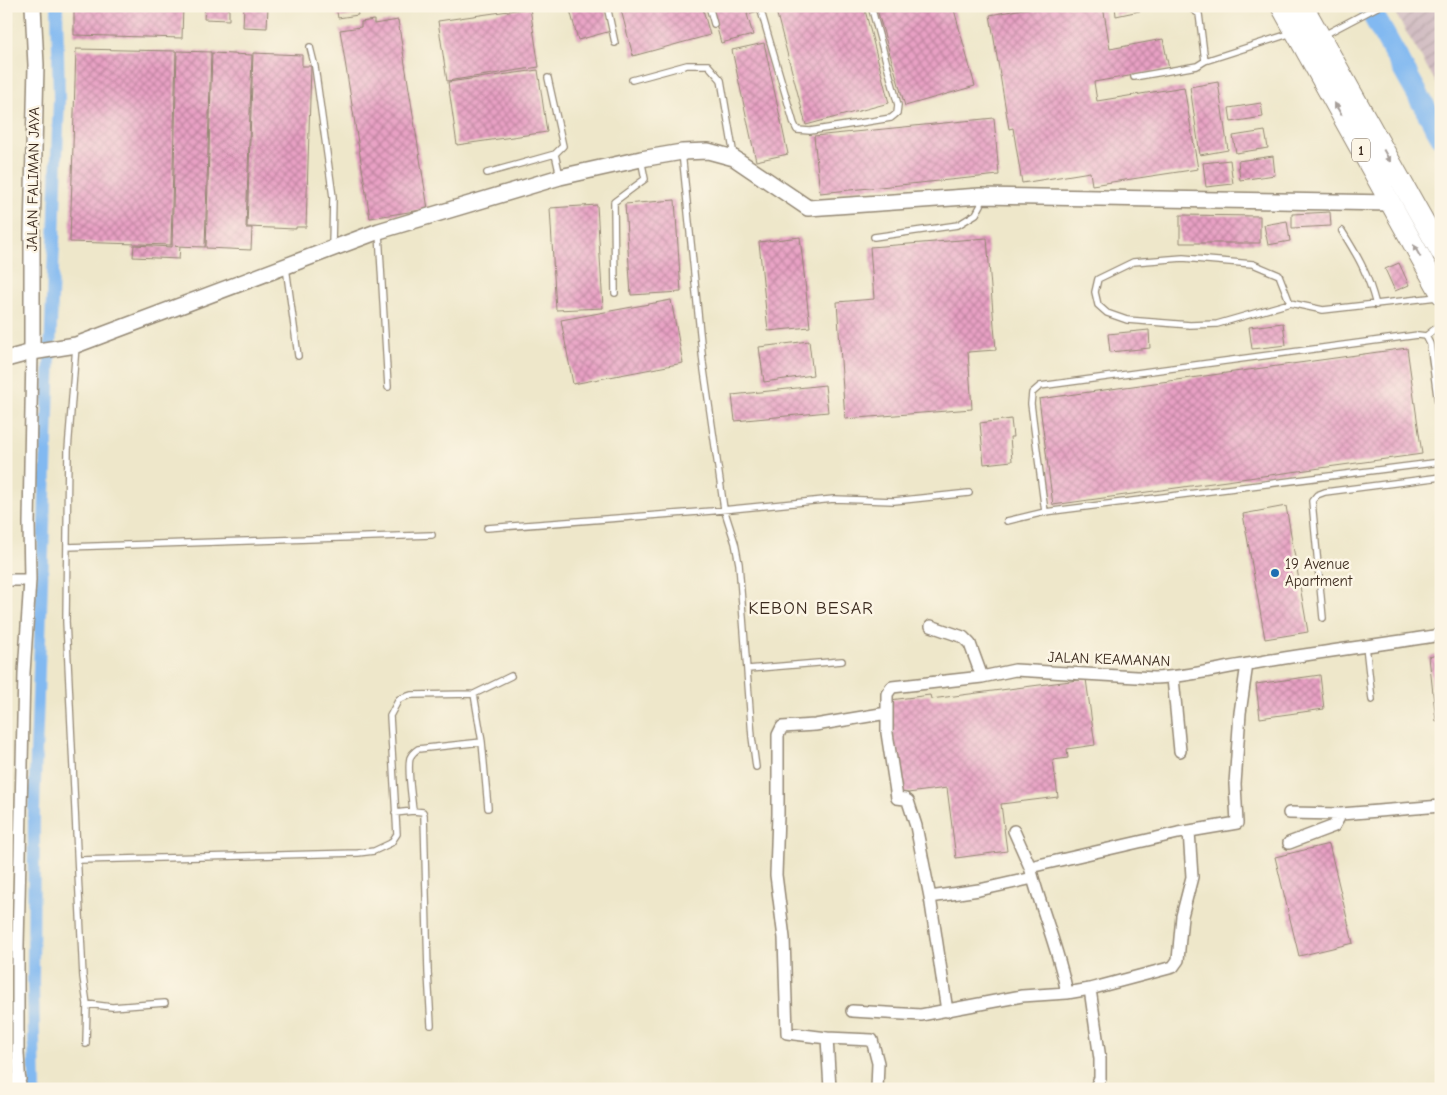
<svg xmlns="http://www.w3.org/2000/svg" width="1447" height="1095" font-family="'Comic Neue',sans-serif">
  <defs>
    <pattern id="industrial-furrows" width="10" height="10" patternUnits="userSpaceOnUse" patternTransform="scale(1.25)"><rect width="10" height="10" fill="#d2bec3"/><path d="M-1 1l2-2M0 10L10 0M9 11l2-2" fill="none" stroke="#b5a3a7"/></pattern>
    <pattern id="building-cross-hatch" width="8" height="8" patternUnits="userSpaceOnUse" patternTransform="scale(1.25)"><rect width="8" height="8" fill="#e8a0c4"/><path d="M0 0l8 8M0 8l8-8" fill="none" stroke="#bd839f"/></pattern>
  </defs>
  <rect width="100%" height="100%" fill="#fcf5e5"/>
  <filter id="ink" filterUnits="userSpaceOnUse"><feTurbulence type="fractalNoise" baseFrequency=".02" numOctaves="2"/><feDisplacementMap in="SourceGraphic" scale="10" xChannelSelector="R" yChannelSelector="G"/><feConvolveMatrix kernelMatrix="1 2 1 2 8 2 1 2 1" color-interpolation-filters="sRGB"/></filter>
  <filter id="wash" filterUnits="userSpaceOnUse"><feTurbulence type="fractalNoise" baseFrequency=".0096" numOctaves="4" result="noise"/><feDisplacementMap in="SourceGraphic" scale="20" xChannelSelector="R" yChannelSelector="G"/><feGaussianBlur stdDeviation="1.12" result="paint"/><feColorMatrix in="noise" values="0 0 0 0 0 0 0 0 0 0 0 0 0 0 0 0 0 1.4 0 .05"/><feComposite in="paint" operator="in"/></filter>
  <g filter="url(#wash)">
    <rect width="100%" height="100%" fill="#eee7ca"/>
    <path fill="url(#industrial-furrows)" d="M1391,6H1441V91Z"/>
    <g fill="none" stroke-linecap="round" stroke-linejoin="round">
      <path stroke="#82b9f1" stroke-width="12" d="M35,1089L33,983L34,811L59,99L57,6"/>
      <path stroke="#82b9f1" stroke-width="22" d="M1368,6L1441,136"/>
    </g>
    <g id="blocks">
      <path fill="url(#building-cross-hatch)" d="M74,6H183L182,38L74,35Z
        M205,6H229V20L204,19Z
        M244,6H268L267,28L243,27Z
        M336,6H356L358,15L338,18Z
        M569,6H604L611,31L578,40Z
        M620,6H702L710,35L633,56Z
        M711,6H864L889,103L806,125L775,7L747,14L753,35L721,43Z
        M876,6H953L975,86L905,106Z
        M1040,6H1103L1110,49L1163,39L1169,69L1094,82L1097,101L1184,87L1198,169L1092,185L1090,172L1022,183L1013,128L1009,129L990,15Z
        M1115,6H1144V10L1116,16Z
        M530,8L539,67L447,81L438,21Z
        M374,20V24L398,20L428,209L370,218L340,30L361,27V22Z
        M764,43L788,154L756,161L732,50Z
        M76,49L176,51L171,245L70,242Z
        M177,51L211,52L205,247L175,246L180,247L179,259L133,257L134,245L172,247Z
        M212,53L252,55L246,228H252L251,250L206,248Z
        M253,53L302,55V66H311L306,227H296V229L247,227Z
        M538,70L547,132L457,145L448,82Z
        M1218,82L1228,150L1200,155L1190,87Z
        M1261,103L1263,117L1231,122L1229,108Z
        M994,118L999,175L820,193L814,136Z
        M1265,131L1268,148L1236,153L1233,136Z
        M1273,156L1275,175L1240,180L1238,161Z
        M1230,160L1233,184L1206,187L1203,163Z
        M675,200L681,292L631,295L625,204Z
        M597,205L603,308L556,310L550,208Z
        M1330,212L1331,226L1292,228V214Z
        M1180,215L1260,216V243H1180Z
        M1287,221L1290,241L1268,245L1264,225Z
        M800,237L810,327L768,331L759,242Z
        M987,238L996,350L968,352L972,409L845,419L837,302L874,299L870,247Z
        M1399,263L1409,285L1395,291L1385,269Z
        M671,300L683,363L573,384L561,320Z
        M1283,323L1286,345L1252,349L1249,327Z
        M1149,330L1150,348L1110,352L1108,334Z
        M809,341L813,375L764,382L759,347Z
        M1407,348L1422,454L1053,505L1039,399Z
        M825,385L828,412L735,421L732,395Z
        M1011,419L1013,437H1010L1012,461L984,464L980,423Z
        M1286,506L1308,632L1265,639L1243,514Z
        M1441,654V720L1436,721L1429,657Z
        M1320,675L1324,709L1260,718L1256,684Z
        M1086,679L1095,745L1067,749L1068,758L1053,760L1058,797L1001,804L1007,851L956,858L947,788L900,794L896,781L890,700L930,695L931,699Z
        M1329,844L1353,943L1299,956L1275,857Z"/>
    </g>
  </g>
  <g filter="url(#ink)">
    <use href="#blocks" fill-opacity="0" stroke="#948874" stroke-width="1"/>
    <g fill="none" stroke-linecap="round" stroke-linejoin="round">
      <defs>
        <path id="lane" d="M607,6L615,43
          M709,6L714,24
          M1188,6L1199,14L1205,61
          M761,11L794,124L797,130L810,131L891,118L897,113L898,105L871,6
          M1324,35L1379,6
          M310,47L315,67L333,197L332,247
          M1134,77L1197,66L1205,61L1292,33
          M548,78L563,146L555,154
          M632,80L687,65H708L721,80L734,156
          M682,152L703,363L724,509L735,543L739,564L752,737L756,767
          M487,173L555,154L560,176
          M1342,231C1359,258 1368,274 1376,305
          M379,233L388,387
          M874,237L958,225L976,214L981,205L980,198
          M286,267L298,356
          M615,293L614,202L645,179L641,159
          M1290,303L1217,324L1190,325L1127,320L1107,313L1098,305L1095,292L1098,279L1133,262L1183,258L1253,264L1279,275L1290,303L1323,310L1437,297
          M1426,336L1430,344L1441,426
          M1426,336L1441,324
          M76,346L68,450L66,621L83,977L87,1004L112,1007L165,1003
          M1045,512L1031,404L1032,393L1040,386L1418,335L1426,336
          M1007,521L1045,512L1441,462
          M487,528L712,511L834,499L894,501L969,493
          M67,547L432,535
          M1323,618L1312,501L1317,495L1325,492L1441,477
          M1366,646L1372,700
          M748,669L842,661
          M474,694L482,742
          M413,811C412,798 407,770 410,758C412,753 415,751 418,749L482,742L488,808
          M395,813L413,811L423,812L424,815L428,972L431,1025
          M79,860L358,853L374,851L391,843L397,834L390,716L399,699L411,695L474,694L511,676
          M86,1044L87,1004"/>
        <path id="street" d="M6,580H30
          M931,626L963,637L970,644L982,677
          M1173,678L1180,751
          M1289,813L1341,814L1441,806
          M1014,831L1030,867L1178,833L1237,823L1235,784L1240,713L1247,664
          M1289,843L1334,826L1341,814
          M1030,867C1041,910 1059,950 1067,993
          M930,897L979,890L1033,878
          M1090,989L1100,1059V1078L1095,1089
          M852,1011L921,1015L1022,996L1067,993L1090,989L1173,967L1178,960L1182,916L1192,877L1189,831
          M947,1011L930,897L916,826L908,801L905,799L897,798L887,733V694L892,687L982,677L1015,670L1154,678C1186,677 1216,669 1248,664C1312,653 1377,645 1441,635
          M827,1038L872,1040L878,1063L877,1089
          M6,1080L20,1079
          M20,1089L18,1053V946L24,673L30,580L29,523L32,352
          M830,1089L827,1038L787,1033L784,938L776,875L778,814V735L782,727L815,725L887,713"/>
        <path id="secondary" d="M32,352V234L36,65L33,6
          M6,359L32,352L76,345L379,231L560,177L641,159L682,152L708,151L734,158L808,208L980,196L1391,203"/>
        <path id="highway" d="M1281,6L1441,294
          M1303,6L1441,252"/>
      </defs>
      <use href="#lane" stroke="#948874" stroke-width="8"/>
      <use href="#street" stroke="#948874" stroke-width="14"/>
      <use href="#secondary" stroke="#948874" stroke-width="18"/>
      <use href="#highway" stroke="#948874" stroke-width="22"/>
      <use href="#lane" stroke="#fff" stroke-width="5.5"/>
      <use href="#street" stroke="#fff" stroke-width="11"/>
      <use href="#secondary" stroke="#fff" stroke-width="15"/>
      <use href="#highway" stroke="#fff" stroke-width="20"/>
    </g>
    <defs><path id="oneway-solid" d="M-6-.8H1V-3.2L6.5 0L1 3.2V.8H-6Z" transform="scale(1.25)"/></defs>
    <g fill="#a79f9a">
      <use href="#oneway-solid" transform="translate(1338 109) rotate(-120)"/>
      <use href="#oneway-solid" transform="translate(1387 156) rotate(61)"/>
      <use href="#oneway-solid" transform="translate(1417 251) rotate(-119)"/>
    </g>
  </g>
  <circle fill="#1f6fb2" stroke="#fcf5e5" stroke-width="2" cx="1275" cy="573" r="5"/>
  <g text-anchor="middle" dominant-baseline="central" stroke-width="5" stroke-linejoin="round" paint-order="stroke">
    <rect fill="#fcf5e5" stroke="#75675a" stroke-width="1" x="1352" y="138.5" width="18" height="23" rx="4"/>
    <g font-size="14" font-weight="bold" fill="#3b2a1e">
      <text x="1361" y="150">1</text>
    </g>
    <g font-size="15" fill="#3b2a1e" stroke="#fcf5e5">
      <text transform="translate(33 179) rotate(-89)">JALAN FALIMAN JAYA</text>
      <text transform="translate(1109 659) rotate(2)">JALAN KEAMANAN</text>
    </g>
    <g font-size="15" fill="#3b2a1e" stroke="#fcf5e5" text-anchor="start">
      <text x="1285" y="564">19 Avenue<tspan x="1285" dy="17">Apartment</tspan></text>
    </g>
    <g font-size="18" letter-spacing="1" fill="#3b2a1e" stroke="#fcf5e5">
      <text x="811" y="608">KEBON BESAR</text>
    </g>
  </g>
  <rect width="1447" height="1095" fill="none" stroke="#fcf5e5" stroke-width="25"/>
</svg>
